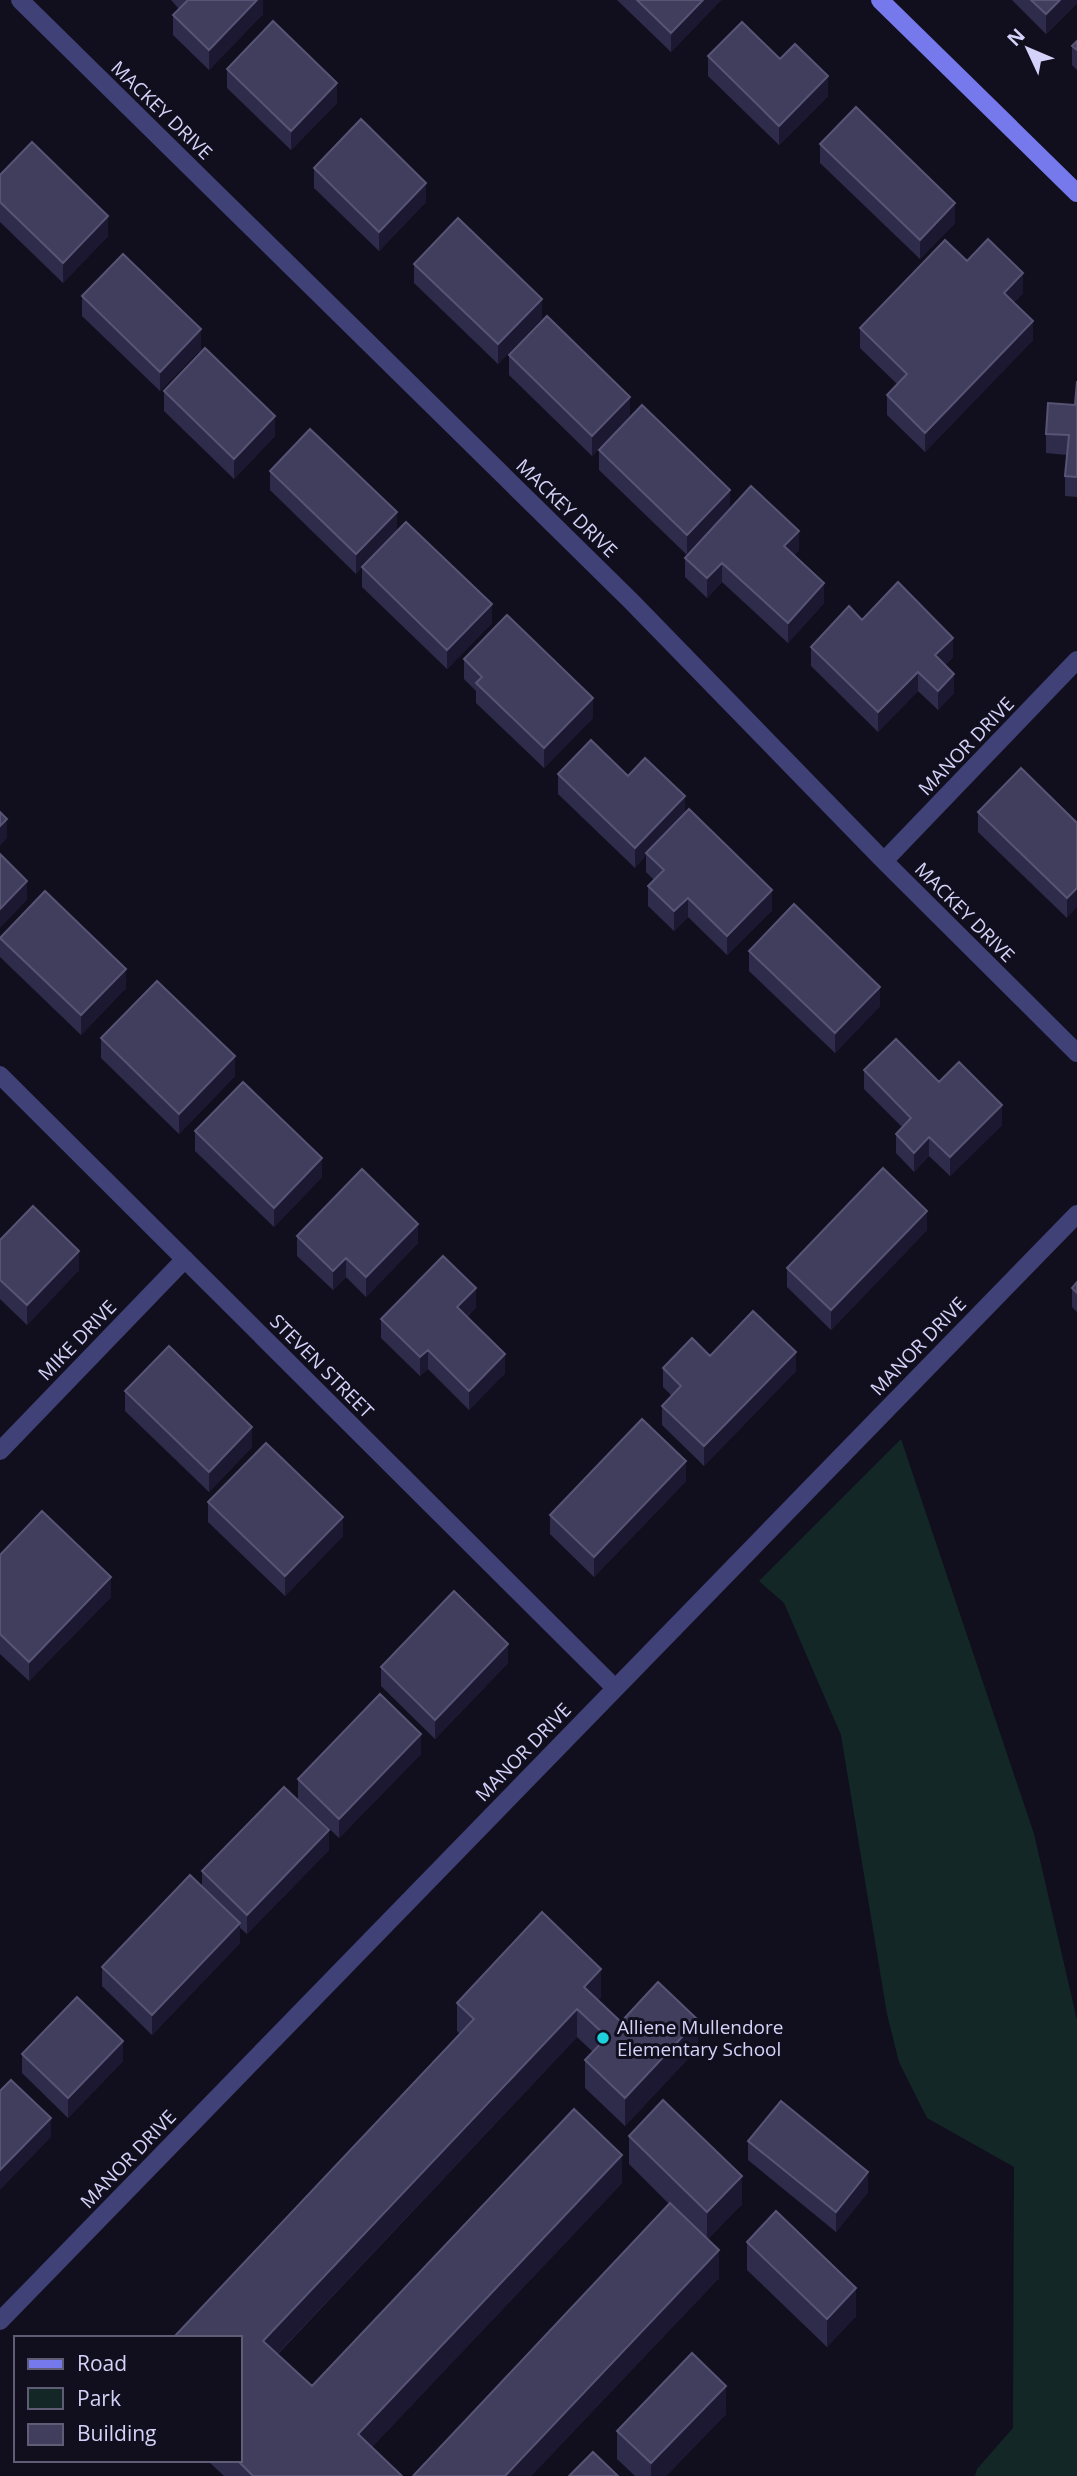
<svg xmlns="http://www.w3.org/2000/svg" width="1077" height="2476" font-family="'Open Sans',sans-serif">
  <rect width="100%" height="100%" fill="#110f1e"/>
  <path fill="#132726" d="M901,1439L1034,1834L1077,2020V2476H975L977,2469L1013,2428L1014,2167L927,2118L899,2062L887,2014L841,1735L784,1603L759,1581Z"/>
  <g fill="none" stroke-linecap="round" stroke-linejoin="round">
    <path stroke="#404177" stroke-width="18" d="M20,0L631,601L884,861L1077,1053
      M884,861L1077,660
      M0,1075L615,1688
      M0,1451L185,1259
      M0,2321L1077,1214"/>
    <path stroke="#7679ec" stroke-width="18" d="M880,0L1077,193"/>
  </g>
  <path fill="#2f2b4a" d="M171,0H263V14L209,70L173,35V15L179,9Z
    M617,0H721L671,52Z
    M1012,0H1077V3L1046,34Z
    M1077,41V70L1072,65V46Z
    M708,56L780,59L828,96L779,145L708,76Z
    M227,69L337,103L291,150L227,88Z
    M820,144L955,223L920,259L820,163Z
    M314,168L426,202L379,251L314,188Z
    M0,175L108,236L63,283L0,222Z
    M967,261L1023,293L1014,302L1033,340L925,452L887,415V395L897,384L860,348V328Z
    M414,264L542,318L498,364L414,283Z
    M82,296L201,349L160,391L82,316Z
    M509,355L630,417L592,456L509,375Z
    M1077,381V497L1065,496V476L1067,455L1046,453V434L1075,405Z
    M164,391L275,436L234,479L164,411Z
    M599,450L730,508L799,550L794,555L824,603L788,643L722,582L707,598L685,577V558L687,555L599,470Z
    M270,471L397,532L492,623L447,669L362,587V567L356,574L270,490Z
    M862,620L953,657L945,665L954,693L938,710L918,691L878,732L811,666V647Z
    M464,659L593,718L544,768L476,703V691L464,679Z
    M558,774L628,776L685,813L772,910L727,955L688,917L674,931L648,906V886L654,880L646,872V855L635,868L558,794Z
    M978,812L1077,823L1067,918L978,832Z
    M0,937L126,988L81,1035L0,957Z
    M749,951L880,1006L835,1053L749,971Z
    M101,1038L235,1076L179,1134L101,1058Z
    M864,1070L939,1082L1002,1125L950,1176L929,1156L914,1172L896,1153V1134L902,1127L864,1089Z
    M195,1131L322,1177L274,1227L195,1151Z
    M927,1230L831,1330L787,1287V1268Z
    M297,1236L418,1243L366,1297L346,1277L333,1290L297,1256Z
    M0,1240L79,1270L27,1325L0,1299Z
    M1077,1282V1312L1072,1307V1288Z
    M476,1307L467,1317L505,1373L469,1410L428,1369L420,1376L381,1338V1319Z
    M710,1356L796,1371L704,1466L662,1425V1406L672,1396L663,1387V1368Z
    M125,1391L252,1447L209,1492L125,1411Z
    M686,1481L594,1577L550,1534V1515Z
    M208,1502L343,1536L285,1596L208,1522Z
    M0,1555L111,1597L29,1681L0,1654Z
    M508,1663L435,1739L381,1686V1667Z
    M421,1754L339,1838L298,1799V1779Z
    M329,1850L247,1934L240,1928V1943L152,2035L102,1986V1967L202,1887V1871Z
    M601,1997L598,2000L621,2022L698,2048L625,2126L585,2088V2060L593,2052L577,2037L278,2354L312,2386L622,2183L372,2447L402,2476H224L207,2460H240V2338L460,2034L457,2031V2003Z
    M22,2054L123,2061L68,2118L22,2073Z
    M629,2136L742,2204L708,2239L719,2278L531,2476H413L669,2204L629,2164Z
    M748,2141L868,2192L836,2232L748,2160Z
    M747,2242L856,2316L827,2347L747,2270Z
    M726,2414L666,2476H635L617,2459V2431Z"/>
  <path fill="#1c1831" d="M257,0H263V14L209,70V50Z
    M703,0H721L671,52V33Z
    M1060,0H1077V3L1046,34V14Z
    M828,76V96L779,145V126Z
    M337,83V103L291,150V131Z
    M426,183V202L379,251V232Z
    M955,203V223L920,259V240Z
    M108,216V236L63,283V263Z
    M1023,273V293L1004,312V293Z
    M542,299V318L498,364V344Z
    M1033,321V340L925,452V433Z
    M201,329V349L160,391V372Z
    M630,397V417L592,456V436Z
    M275,416V436L234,479V459Z
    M730,490V510L687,555V535Z
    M397,512V532L356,574V554Z
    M799,531V550L784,566V546Z
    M722,563V582L707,598V578Z
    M824,583V603L788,643V623Z
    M492,604V623L447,669V650Z
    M953,638V657L935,675V655Z
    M918,672V691L878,732V712Z
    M954,674V693L938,710V691Z
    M593,698V718L544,768V748Z
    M685,796V816L646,853V855L635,868V848Z
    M7,819V838L0,846V826Z
    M27,881V900L0,928V909Z
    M1077,888V907L1067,918V898Z
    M772,890V910L727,955V936Z
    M688,898V917L674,931V911Z
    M126,969V988L81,1035V1015Z
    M880,987V1006L835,1053V1033Z
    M235,1056V1076L179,1134V1114Z
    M1002,1105V1125L950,1176V1157Z
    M929,1137V1156L914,1172V1153Z
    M322,1158V1177L274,1227V1208Z
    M927,1211V1230L831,1330V1310Z
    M418,1224V1243L366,1297V1277Z
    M79,1251V1270L27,1325V1305Z
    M346,1258V1277L333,1290V1271Z
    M476,1288V1307L457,1326V1307Z
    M428,1350V1369L420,1376V1357Z
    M796,1352V1371L704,1466V1446Z
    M505,1354V1373L469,1410V1391Z
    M252,1427V1447L209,1492V1472Z
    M686,1461V1481L594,1577V1557Z
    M343,1517V1536L285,1596V1576Z
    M111,1577V1597L29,1681V1662Z
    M508,1644V1663L435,1739V1720Z
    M421,1734V1754L339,1838V1819Z
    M329,1830V1850L247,1934V1915Z
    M240,1923V1943L152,2035V2015Z
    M601,1969V1997L584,2015V1987Z
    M577,2009V2037L263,2369V2341Z
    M698,2020V2048L625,2126V2098Z
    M123,2041V2061L68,2118V2098Z
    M51,2118V2137L0,2190V2170Z
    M622,2155V2183L358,2462V2434Z
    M868,2172V2192L836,2232V2212Z
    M742,2176V2204L707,2240V2212Z
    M719,2250V2278L531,2476H505Z
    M856,2288V2316L827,2347V2319Z
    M726,2386V2414L666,2476H651V2463Z"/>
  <path fill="#413d5d" stroke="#585475" stroke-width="2" d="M188,0H257L209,50L173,15Z
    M637,0H703L671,33Z
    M1031,0H1060L1046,14Z
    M273,21L337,83L291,131L227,69Z
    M742,22L780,59L795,44L828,76L779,126L708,56Z
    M1077,41V50L1072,46Z
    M856,107L955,203L920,240L820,144Z
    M361,119L426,183L379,232L314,168Z
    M32,142L108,216L63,263L0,202V175Z
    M458,218L542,299L498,344L414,264Z
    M988,239L1023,273L1004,293L1033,321L925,433L887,395L907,374L860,328L945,240L967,261Z
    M123,254L201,329L160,372L82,296Z
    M547,316L630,397L592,436L509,355Z
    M205,348L275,416L234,459L164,391Z
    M1077,381V477L1065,476L1069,435L1046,434L1048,403L1075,405Z
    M642,405L730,490L687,535L599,450Z
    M310,429L397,512L356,554L270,471Z
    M751,486L799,531L784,546L824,583L788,623L722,563L707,578L685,558Z
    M406,522L492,604L447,650L362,567Z
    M898,582L953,638L935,655L954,674L938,691L918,672L878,712L811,647L849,606L862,620Z
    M507,615L593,698L544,748L476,683L482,677L464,659Z
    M591,740L628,776L645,758L685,796L635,848L558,774Z
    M1021,768L1077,823V888L1067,898L978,812Z
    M689,809L772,890L727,936L688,898L674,911L648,886L664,870L646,853Z
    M0,812L7,819L0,826Z
    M0,854L27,881L0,909Z
    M45,891L126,969L81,1015L0,938Z
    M794,904L880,987L835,1033L749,951Z
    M157,981L235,1056L179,1114L101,1038Z
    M896,1039L939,1082L959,1062L1002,1105L950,1157L929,1137L914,1153L896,1134L911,1118L864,1070Z
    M243,1082L322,1158L274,1208L195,1131Z
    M883,1168L927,1211L831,1310L787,1268Z
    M362,1169L418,1224L366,1277L346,1258L333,1271L297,1236Z
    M33,1206L79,1251L27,1305L0,1280V1240Z
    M443,1256L476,1288L457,1307L505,1354L469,1391L428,1350L420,1357L381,1319Z
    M1077,1282V1293L1072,1288Z
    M753,1311L796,1352L704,1446L662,1406L681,1386L663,1368L692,1338L710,1356Z
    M169,1346L252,1427L209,1472L125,1391Z
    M642,1419L686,1461L594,1557L550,1515Z
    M266,1443L343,1517L285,1576L208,1502Z
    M42,1511L111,1577L29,1662L0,1634V1555Z
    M454,1591L508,1644L435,1720L381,1667Z
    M380,1694L421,1734L339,1819L298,1779Z
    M284,1787L329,1830L247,1915L202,1871Z
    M190,1875L240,1923L152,2015L102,1967Z
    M542,1912L601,1969L584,1987L621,2022L658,1982L698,2020L625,2098L585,2060L607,2037L577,2009L263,2341L312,2386L574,2109L622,2155L358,2434L402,2476H253L237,2460H240V2338H173L474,2019L457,2003Z
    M77,1997L123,2041L68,2098L22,2054Z
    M11,2080L51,2118L0,2170V2091Z
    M663,2100L742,2176L707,2212L629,2136Z
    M781,2101L868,2172L836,2212L748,2141Z
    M670,2203L719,2250L505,2476H413Z
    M776,2211L856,2288L827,2319L747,2242Z
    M692,2353L726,2386L651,2463L617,2431Z
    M593,2452L618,2476H569Z"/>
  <circle fill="#1ed0da" stroke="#110f1e" stroke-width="2.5" cx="603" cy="2038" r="7"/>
  <g text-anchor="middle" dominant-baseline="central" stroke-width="6" stroke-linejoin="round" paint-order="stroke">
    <g font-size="19" fill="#d5d2f9" stroke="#110f1e">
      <text transform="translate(162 110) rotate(44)">MACKEY DRIVE</text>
      <text transform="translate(567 508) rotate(44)">MACKEY DRIVE</text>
      <text transform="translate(966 746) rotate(-46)">MANOR DRIVE</text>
      <text transform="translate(965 912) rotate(45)">MACKEY DRIVE</text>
      <text transform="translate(77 1340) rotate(-46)">MIKE DRIVE</text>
      <text transform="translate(918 1346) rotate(-46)">MANOR DRIVE</text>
      <text transform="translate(322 1366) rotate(45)">STEVEN STREET</text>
      <text transform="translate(523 1752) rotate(-46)">MANOR DRIVE</text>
      <text transform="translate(128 2159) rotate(-46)">MANOR DRIVE</text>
    </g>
    <g font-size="19" fill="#d5d2f9" stroke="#110f1e" text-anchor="start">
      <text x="617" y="2027">Alliene Mullendore<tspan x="617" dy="22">Elementary School</tspan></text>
    </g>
  </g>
  <rect x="14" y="2336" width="228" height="126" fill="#110f1e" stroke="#5f5d76" stroke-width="2"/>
  <rect x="28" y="2359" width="35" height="10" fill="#7679ec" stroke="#5f5d76" stroke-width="2"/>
  <text x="77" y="2371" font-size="21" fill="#d5d2f9">Road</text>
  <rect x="28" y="2388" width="35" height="21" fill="#132726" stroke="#5f5d76" stroke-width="2"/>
  <text x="77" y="2406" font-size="21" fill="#d5d2f9">Park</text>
  <rect x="28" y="2424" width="35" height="21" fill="#413d5d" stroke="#5f5d76" stroke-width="2"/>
  <text x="77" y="2441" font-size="21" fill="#d5d2f9">Building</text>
  <g transform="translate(1028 49) rotate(314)" stroke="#110f1e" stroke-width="5" paint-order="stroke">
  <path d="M0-5L12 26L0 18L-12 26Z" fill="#d5d2f9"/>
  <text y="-10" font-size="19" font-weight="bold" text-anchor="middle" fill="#d5d2f9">N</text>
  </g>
</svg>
